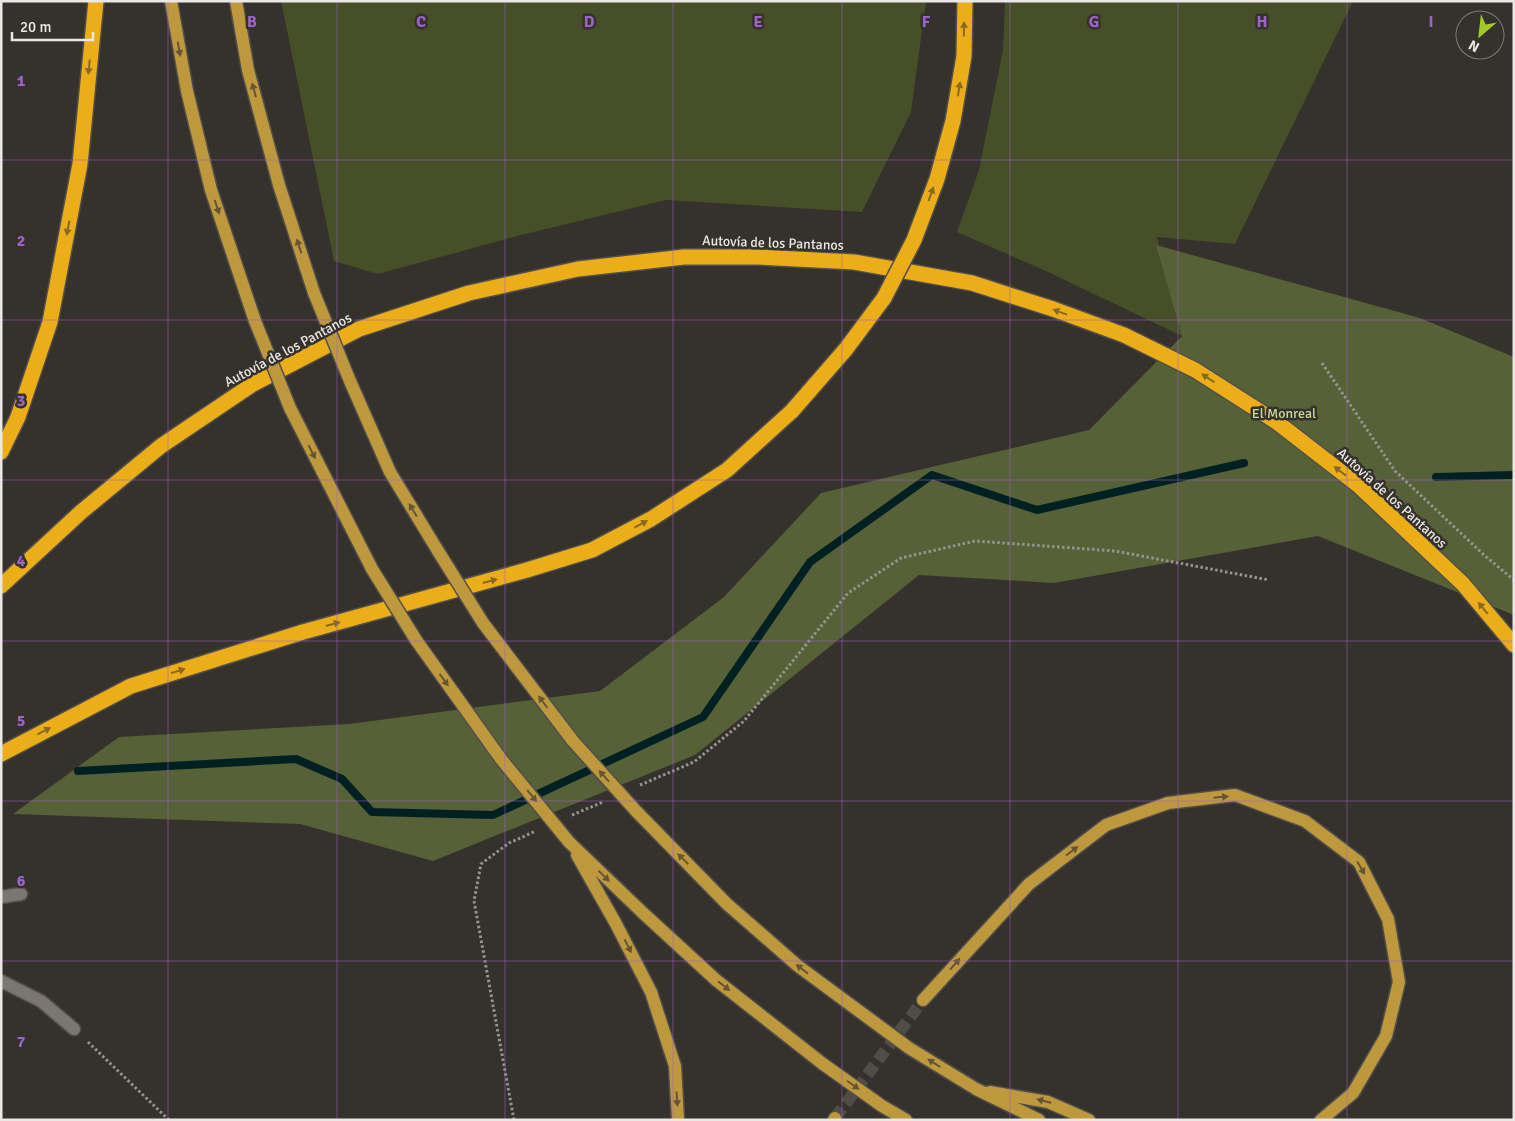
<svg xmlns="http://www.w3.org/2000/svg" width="1515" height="1121" font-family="Signika,sans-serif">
  <rect width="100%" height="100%" fill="#35312c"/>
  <path fill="#464f28" d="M281,1H926L911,112L862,212L666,200L521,235L378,274L334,261Z
    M1005,1H1353L1235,244L1157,237L1182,336L1048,272L957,232L979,170L1003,50Z"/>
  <path fill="#566137" d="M1156,245L1420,318L1514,357V615L1318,536L1054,583L919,575L695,755L433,861L300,824L13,814L119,737L349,724L600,691L724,597L821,493L1089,430L1182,336Z"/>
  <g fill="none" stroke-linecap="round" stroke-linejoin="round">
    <path stroke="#002022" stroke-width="8" d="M1436,477L1514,475
      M78,771L296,759L342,779L372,812L493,815L703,717L810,562L932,475L1037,510L1244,463"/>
    <path stroke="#504c48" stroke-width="12" stroke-dasharray="12 6" stroke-linecap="butt" d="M835,1118L923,1000"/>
    <defs>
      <path id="lane" d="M1,897L21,894
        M1,981L41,1001L74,1029"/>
      <path id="primary" d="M171,1L187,91L211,190L255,321
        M236,1L248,70L279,185L314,293
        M350,381L390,472L438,551
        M290,408L372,569
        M483,623L573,741
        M416,640L501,759
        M636,811L727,904L798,966L909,1048L976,1089L1039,1120
        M569,842L643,913L716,980L823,1064L882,1106L906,1120
        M577,855L616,924L651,992L675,1066L678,1120
        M923,1000L1029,884L1106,825L1168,803L1235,795L1305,821L1359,862L1388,919L1399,982L1386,1036L1353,1093L1321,1120
        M990,1092L1048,1102L1089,1120
        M834,1120L835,1118"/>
      <path id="highway" d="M914,240L937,179L953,121L964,56L965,1
        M1,452L18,417L50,322L80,164L96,1
        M1,586L81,512L161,446L253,384L359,329L469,293L578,269L684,257H757L854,262L972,283L1053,309L1124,335L1195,370L1278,423L1358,485L1463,584L1514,645
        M1,754L131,686L303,632L527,570L592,550L651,519L727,470L792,411L846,349L884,298"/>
    </defs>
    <use href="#lane" stroke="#524f4b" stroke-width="15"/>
    <use href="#primary" stroke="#524f4b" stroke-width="15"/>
    <use href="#highway" stroke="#524f4b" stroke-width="18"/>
    <path stroke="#969390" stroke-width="3" stroke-dasharray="2.5 2.5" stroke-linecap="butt" d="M1322,363L1395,471L1484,555L1514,580
      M640,785L694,762L744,721L848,593L901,558L975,541L1115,551L1269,580
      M572,815L603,802
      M88,1042L169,1120
      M514,1120L474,901L481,864L509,843L536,831"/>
    <use href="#lane" stroke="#7b7671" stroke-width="12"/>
    <use href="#primary" stroke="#be983c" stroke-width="12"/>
    <use href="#highway" stroke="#ebae18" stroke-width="15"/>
    <defs>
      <path id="primary-bridge" d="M314,293L350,381
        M255,321L290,408
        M438,551L483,623
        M372,569L416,640
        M573,741L636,811
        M501,759L569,842"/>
      <path id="highway-bridge" d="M884,298L914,240"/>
    </defs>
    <use href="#primary-bridge" stroke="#524f4b" stroke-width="15" stroke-linecap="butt"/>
    <use href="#highway-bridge" stroke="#524f4b" stroke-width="18" stroke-linecap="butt"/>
    <use href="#primary-bridge" stroke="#be983c" stroke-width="12"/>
    <use href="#highway-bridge" stroke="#ebae18" stroke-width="15"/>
  </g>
  <defs><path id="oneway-solid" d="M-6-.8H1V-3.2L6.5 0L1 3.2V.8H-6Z" transform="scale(1.25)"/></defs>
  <g fill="#876923">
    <use href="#oneway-solid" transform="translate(964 29) rotate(-89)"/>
    <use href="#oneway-solid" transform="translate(89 67) rotate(96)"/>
    <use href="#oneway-solid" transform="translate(959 89) rotate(-81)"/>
    <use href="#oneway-solid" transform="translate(931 194) rotate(-70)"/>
    <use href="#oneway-solid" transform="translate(68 228) rotate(101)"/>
    <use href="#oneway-solid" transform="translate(1060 312) rotate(-160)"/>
    <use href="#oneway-solid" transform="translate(1208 378) rotate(-147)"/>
    <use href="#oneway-solid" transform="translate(1340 471) rotate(-142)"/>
    <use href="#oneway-solid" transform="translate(641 524) rotate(-28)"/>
    <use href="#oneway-solid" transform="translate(490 581) rotate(-15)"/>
    <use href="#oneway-solid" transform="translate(1483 608) rotate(-129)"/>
    <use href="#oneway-solid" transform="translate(333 624) rotate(-15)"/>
    <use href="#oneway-solid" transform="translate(178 671) rotate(-18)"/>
    <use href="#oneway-solid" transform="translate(44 731) rotate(-27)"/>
  </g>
  <g fill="#655532">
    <use href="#oneway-solid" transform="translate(179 49) rotate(80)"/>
    <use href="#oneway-solid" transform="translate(254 90) rotate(-105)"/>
    <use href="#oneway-solid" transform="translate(217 207) rotate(72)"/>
    <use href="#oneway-solid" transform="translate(299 246) rotate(-108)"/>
    <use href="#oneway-solid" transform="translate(312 452) rotate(63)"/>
    <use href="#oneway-solid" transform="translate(413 510) rotate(-121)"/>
    <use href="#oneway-solid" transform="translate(444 680) rotate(54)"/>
    <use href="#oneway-solid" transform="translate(543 702) rotate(-127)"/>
    <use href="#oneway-solid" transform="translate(604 776) rotate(-132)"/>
    <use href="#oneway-solid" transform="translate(532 796) rotate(51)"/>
    <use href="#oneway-solid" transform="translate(1221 797) rotate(-6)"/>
    <use href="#oneway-solid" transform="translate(1072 851) rotate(-37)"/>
    <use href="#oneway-solid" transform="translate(683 859) rotate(-135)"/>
    <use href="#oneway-solid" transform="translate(1361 868) rotate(60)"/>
    <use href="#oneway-solid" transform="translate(604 876) rotate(44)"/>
    <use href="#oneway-solid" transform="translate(628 946) rotate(63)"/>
    <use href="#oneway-solid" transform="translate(955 964) rotate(-49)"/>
    <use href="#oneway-solid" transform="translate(802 969) rotate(-142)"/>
    <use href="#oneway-solid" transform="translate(724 986) rotate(38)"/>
    <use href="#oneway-solid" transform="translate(934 1063) rotate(-148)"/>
    <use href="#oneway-solid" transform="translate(853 1085) rotate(35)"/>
    <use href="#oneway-solid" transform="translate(677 1099) rotate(87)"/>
    <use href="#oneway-solid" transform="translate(1044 1101) rotate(-166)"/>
  </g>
  <path fill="none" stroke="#9c64ca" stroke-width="1" stroke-opacity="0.55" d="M168,1V1120M337,1V1120M505,1V1120M673,1V1120M842,1V1120M1010,1V1120M1178,1V1120M1347,1V1120M1,160H1514M1,320H1514M1,480H1514M1,641H1514M1,801H1514M1,961H1514"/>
  <g text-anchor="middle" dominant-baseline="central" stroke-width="5" stroke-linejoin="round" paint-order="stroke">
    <g font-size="14" fill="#eae7e5" stroke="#35312c">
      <text transform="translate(773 243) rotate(2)">Autovía de los Pantanos</text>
      <text transform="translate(288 350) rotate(-28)">Autovía de los Pantanos</text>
      <text transform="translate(1392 498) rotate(42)">Autovía de los Pantanos</text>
    </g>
    <g font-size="14" fill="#c8db94" stroke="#35312c">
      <text x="1284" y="413">El Monreal</text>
    </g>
  </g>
  <g font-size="16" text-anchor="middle" font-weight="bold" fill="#9c64ca" stroke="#35312c" stroke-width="5" stroke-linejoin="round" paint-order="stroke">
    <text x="252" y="27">B</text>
    <text x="421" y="27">C</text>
    <text x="589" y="27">D</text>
    <text x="758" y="27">E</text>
    <text x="926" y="27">F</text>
    <text x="1094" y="27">G</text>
    <text x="1262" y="27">H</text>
    <text x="1431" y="27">I</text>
    <text x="21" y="86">1</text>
    <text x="21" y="246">2</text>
    <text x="21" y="406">3</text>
    <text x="21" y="566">4</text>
    <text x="21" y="726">5</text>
    <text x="21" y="886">6</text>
    <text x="21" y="1047">7</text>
  </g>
  <rect width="1515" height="1121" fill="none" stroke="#eae7e5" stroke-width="5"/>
  <g transform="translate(1480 35) rotate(208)"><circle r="24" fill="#35312c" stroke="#7d7a76"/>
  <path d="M0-4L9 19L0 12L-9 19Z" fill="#a2c928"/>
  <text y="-8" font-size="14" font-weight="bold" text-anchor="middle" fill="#eae7e5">N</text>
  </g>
  <path d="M12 32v8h81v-8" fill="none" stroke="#eae7e5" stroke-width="2.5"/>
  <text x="20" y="32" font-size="15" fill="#eae7e5" stroke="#35312c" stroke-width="4" paint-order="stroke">20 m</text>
</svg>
